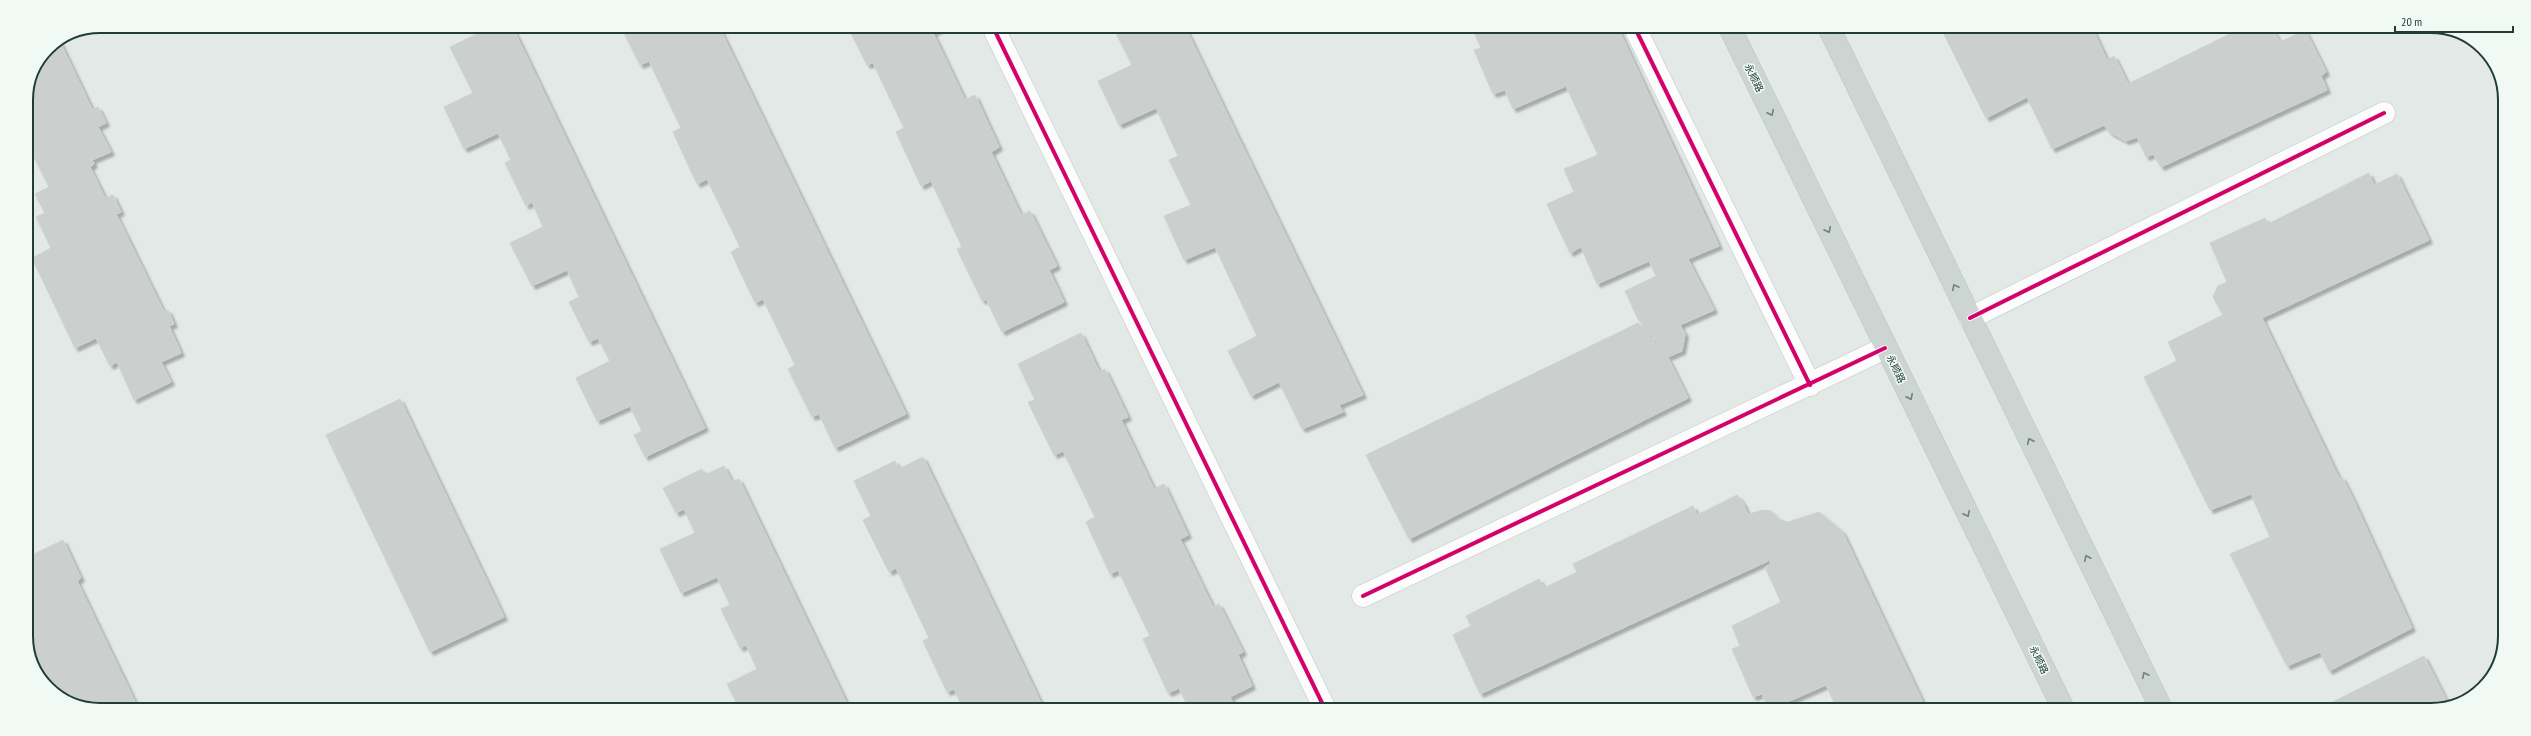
<svg xmlns="http://www.w3.org/2000/svg" width="2531" height="736" font-family="'PT Sans Narrow','Noto Sans SC',sans-serif">
  <defs>
    <filter id="shadow"><feDropShadow dx="3.5" dy="3.5" stdDeviation="1" flood-color="#0004"/></filter>
  </defs>
  <rect width="100%" height="100%" fill="#e3e9e7"/>
  <path fill="#cbd0ce" stroke="#cbd2d0" filter="url(#shadow)" d="M493,26H512L705,428L645,457L634,435L642,431L630,406L597,421L576,378L610,361L598,338L589,342L569,302L579,297L567,270L532,286L510,243L543,227L532,202L526,206L505,163L511,160L498,133L464,149L444,107L473,93L450,47Z
    M621,27H719L906,414L835,448L819,414L812,417L788,369L795,365L763,299L755,303L731,252L740,247L707,179L697,184L673,132L681,128L649,61L640,65Z
    M848,27H943L933,33L965,100L975,95L999,147L991,152L1021,215L1030,211L1057,266L1049,270L1064,302L1002,332L986,299L982,301L957,249L962,247L931,181L921,186L896,132L904,128L873,63L867,65Z
    M1113,27H1185L1363,395L1339,405L1343,412L1302,429L1279,382L1251,396L1228,351L1257,336L1215,247L1184,260L1164,216L1191,205L1169,160L1178,156L1156,108L1119,125L1098,81L1132,65Z
    M1472,27L1618,28L1719,246L1688,259L1714,310L1680,325L1685,334L1682,351L1668,357L1638,319L1625,291L1656,276L1649,261L1597,284L1581,247L1570,253L1547,204L1574,192L1564,169L1598,155L1566,86L1513,109L1505,90L1493,94L1474,50L1481,48Z
    M1941,28H2092L2107,60L2114,56L2128,84L2242,28H2272L2280,42L2305,30L2326,72L2321,76L2327,90L2161,167L2153,154L2146,157L2137,137L2126,141L2109,132L2104,125L2052,149L2027,97L1986,118Z
    M59,40L92,109L98,107L106,123L98,127L111,152L92,160L94,164L90,167L105,198L113,195L121,212L116,214L164,312L168,310L174,324L169,326L181,353L161,362L171,382L134,400L117,362L110,366L96,338L75,348L32,258L51,248L36,217L45,213L35,194L49,187L26,141V100L32,71L48,48Z
    M2369,173L2374,185L2397,174L2429,240L2262,318L2339,478L2342,477L2354,501L2412,628L2329,671L2320,652L2287,666L2230,554L2270,537L2251,494L2210,510L2144,377L2177,361L2168,342L2223,315L2213,297L2218,286L2227,282L2210,243L2265,218L2268,224Z
    M1638,323L1669,360L1688,398L1409,539L1366,455Z
    M1081,333L1099,371L1105,369L1128,417L1121,420L1154,489L1164,484L1188,535L1180,539L1213,607L1219,604L1243,652L1238,655L1252,686L1230,697L1234,705L1226,709H1189L1179,688L1168,693L1143,639L1150,636L1118,570L1110,574L1086,522L1095,517L1063,451L1054,455L1028,402L1035,400L1018,364Z
    M400,399L504,617L430,652L326,435Z
    M923,457L1044,709L963,708L954,689L947,692L923,641L929,638L896,568L889,572L863,520L871,516L854,481L895,461L899,469Z
    M724,466L732,482L739,479L849,708H739L727,684L757,669L746,645L740,648L721,609L730,605L717,577L681,593L660,549L695,533L684,509L676,513L663,488L702,469L705,475Z
    M1737,495L1743,503L1768,561L1480,694L1453,635L1471,626L1466,616L1539,579L1544,588L1577,572L1573,564L1693,506L1697,515Z
    M1763,510L1771,511L1778,519L1788,522L1819,512L1842,531L1926,709H1874L1872,705L1860,709H1837L1826,685L1771,709H1768L1762,694L1753,697L1732,649L1740,646L1732,626L1781,602L1765,567L1771,564L1749,514Z
    M63,540L81,578L77,581L138,708H81L44,685L26,641V558Z
    M2424,656L2448,704L2431,710H2317Z"/>
  <g fill="none" stroke-linecap="round" stroke-linejoin="round">
    <defs>
      <path id="minor" d="M993,27L1325,709
        M1635,28L1810,385
        M1970,318L2384,113
        M1363,596L1885,348"/>
      <path id="major" d="M1730,28L2064,710
        M1829,28L2162,710"/>
    </defs>
    <use href="#minor" stroke="#c0c6c4" stroke-width="23"/>
    <use href="#major" stroke="#bbc5c3" stroke-width="23"/>
    <use href="#minor" stroke="#fbfcfb" stroke-width="22"/>
    <use href="#major" stroke="#cdd5d3" stroke-width="22"/>
    <defs>
      <path id="cycleway" d="M993,27L1325,709
        M1635,28L1810,385
        M1970,318L2384,113
        M1363,596L1885,348"/>
    </defs>
    <use href="#cycleway" stroke="#f1f9f5" stroke-width="6"/>
    <use href="#cycleway" stroke="#d6006c" stroke-width="4"/>
  </g>
  <defs><path id="oneway-chevron" d="M-2-3.5L2.5 0L-2 3.5" fill="none" stroke-width="1.6" stroke-linecap="round" stroke-linejoin="round"/></defs>
  <g stroke="#6e827d">
    <use href="#oneway-chevron" transform="translate(1771 113) rotate(64)"/>
    <use href="#oneway-chevron" transform="translate(1828 230) rotate(64)"/>
    <use href="#oneway-chevron" transform="translate(1955 287) rotate(-116)"/>
    <use href="#oneway-chevron" transform="translate(1910 397) rotate(64)"/>
    <use href="#oneway-chevron" transform="translate(2030 441) rotate(-116)"/>
    <use href="#oneway-chevron" transform="translate(1967 514) rotate(64)"/>
    <use href="#oneway-chevron" transform="translate(2087 558) rotate(-116)"/>
    <use href="#oneway-chevron" transform="translate(2145 675) rotate(-116)"/>
  </g>
  <g text-anchor="middle" dominant-baseline="central" stroke-width="3" stroke-linejoin="round" paint-order="stroke">
    <g font-size="10" fill="#203e37" stroke="#f1f9f5">
      <text transform="translate(1754 78) rotate(64)">永顺路</text>
      <text transform="translate(1896 369) rotate(64)">永顺路</text>
      <text transform="translate(2039 660) rotate(64)">永顺路</text>
    </g>
  </g>
  <path d="M0 0H2531V736H0ZM100 33H2431A67 67 0 0 1 2498 100V636A67 67 0 0 1 2431 703H100A67 67 0 0 1 33 636V100A67 67 0 0 1 100 33Z" fill="#f1f9f5" fill-rule="evenodd"/>
  <path fill="none" stroke="#203e37" stroke-width="2" d="M100 33H2431A67 67 0 0 1 2498 100V636A67 67 0 0 1 2431 703H100A67 67 0 0 1 33 636V100A67 67 0 0 1 100 33Z"/>
  <path d="M2395 26v6h118v-6" fill="none" stroke="#203e37" stroke-width="2"/>
  <text x="2401" y="26" font-size="12" fill="#203e37" stroke="#f1f9f5" stroke-width="3" paint-order="stroke">20 m</text>
</svg>
